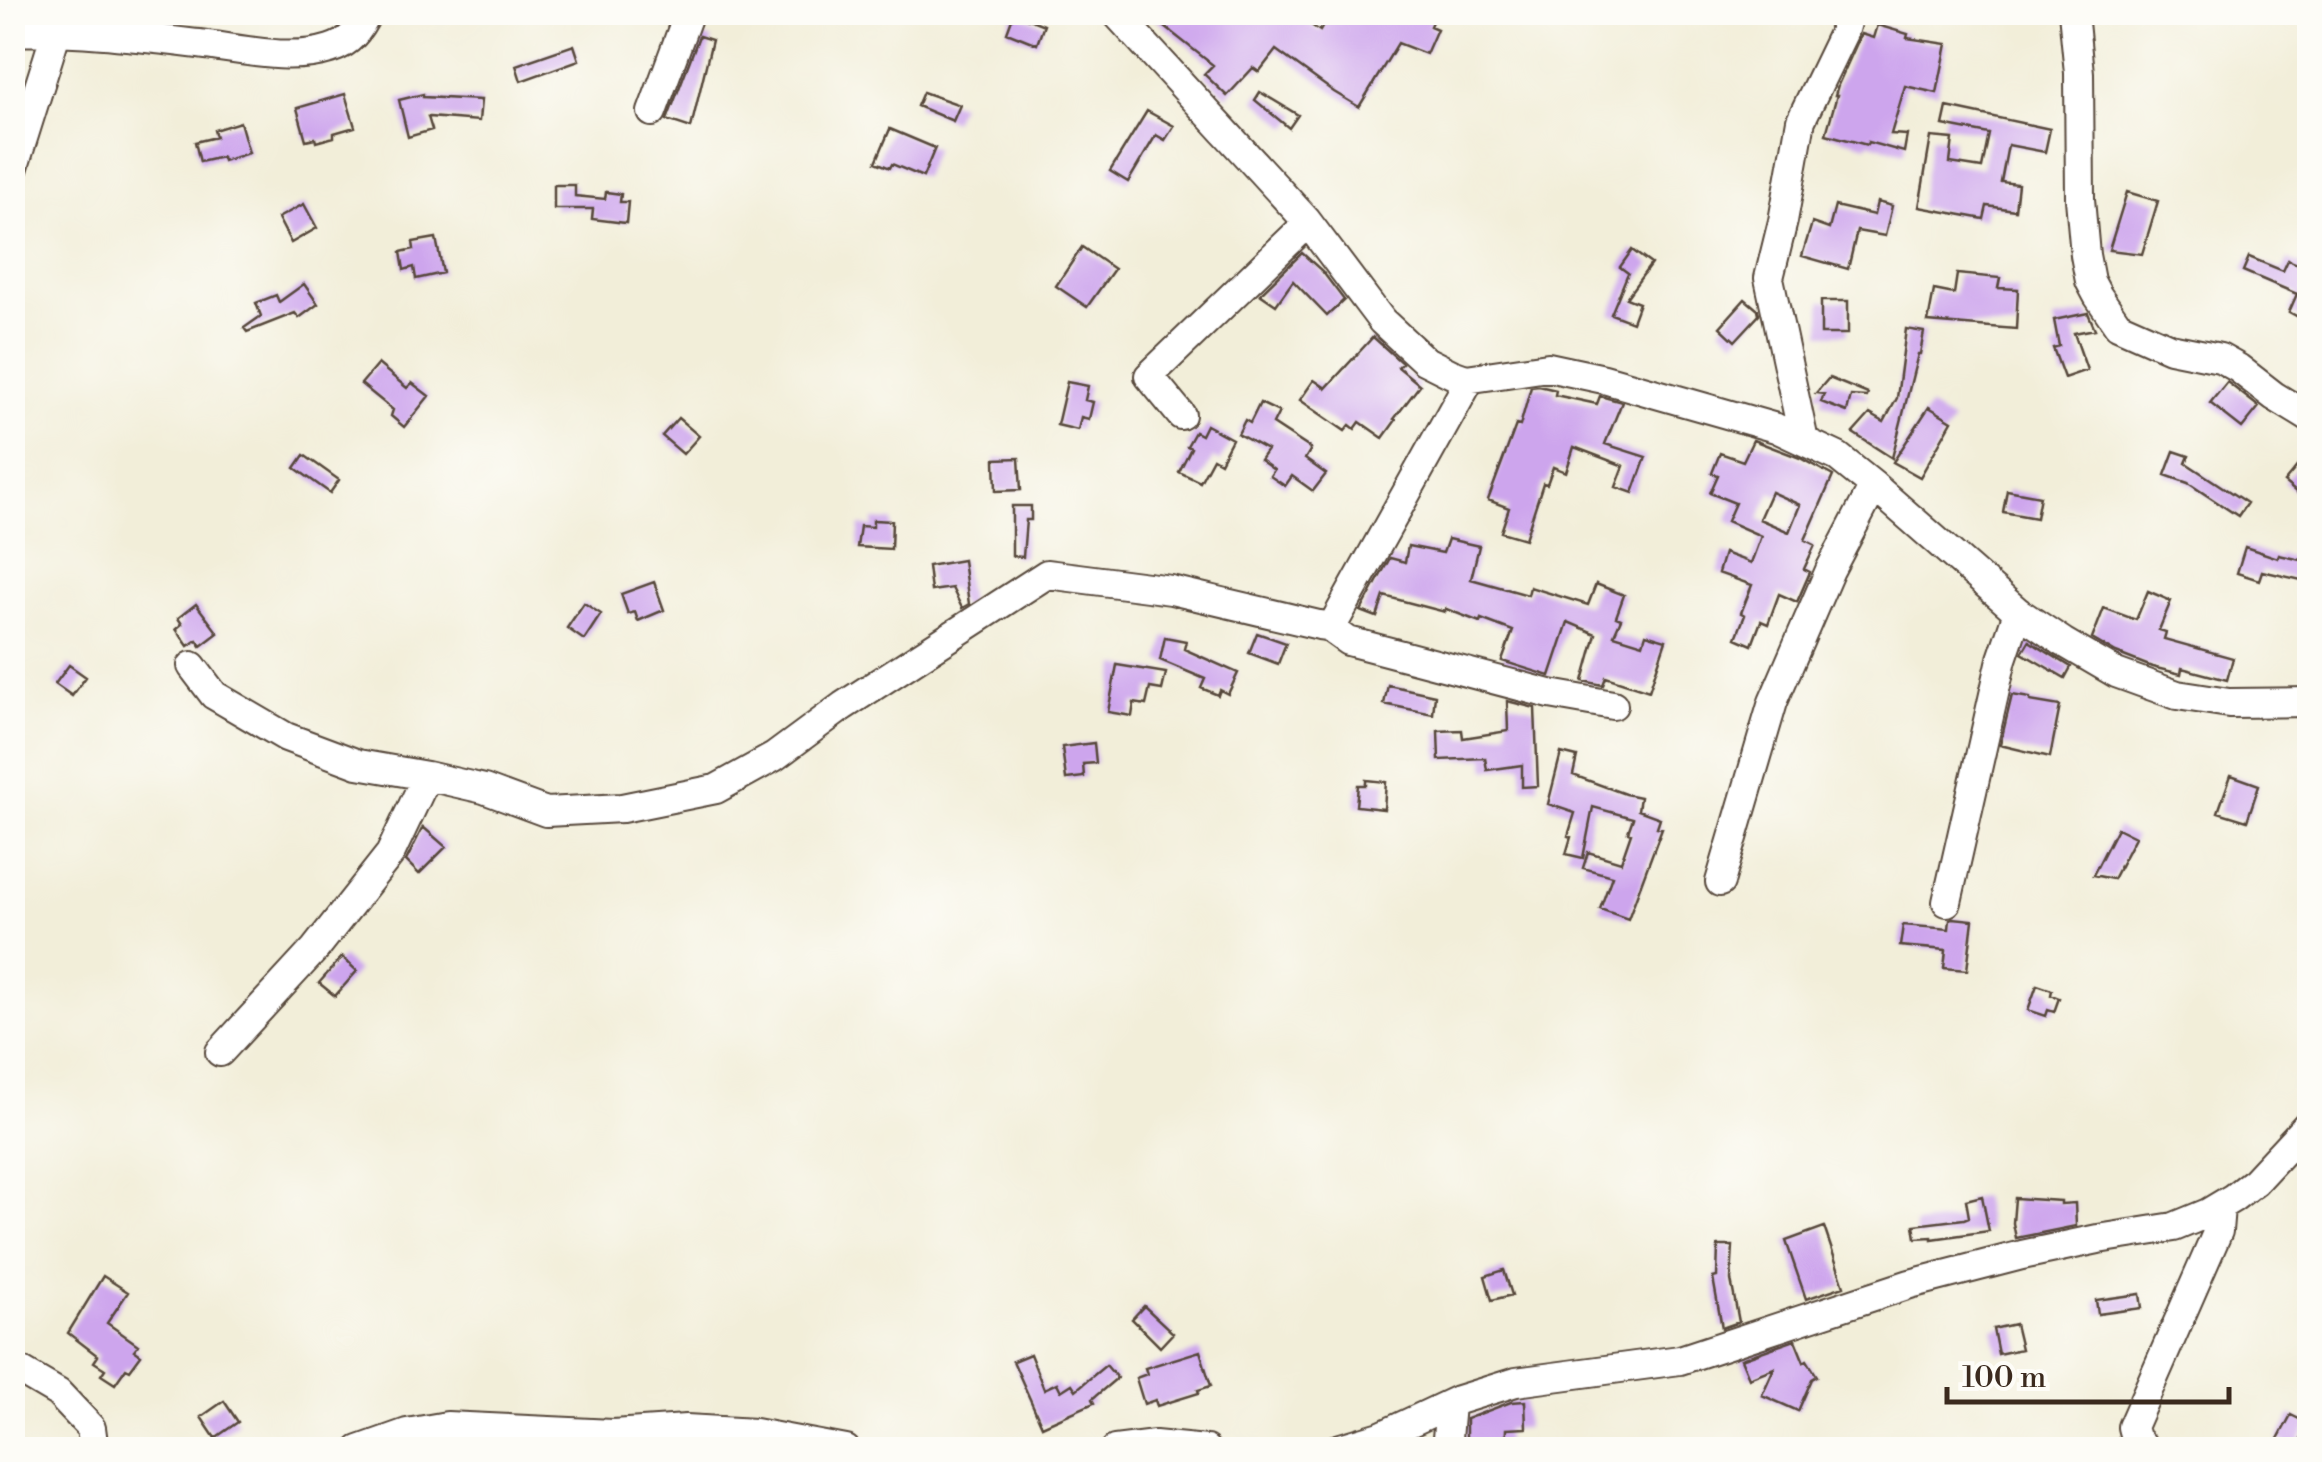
<svg xmlns="http://www.w3.org/2000/svg" width="2322" height="1462" font-family="'Libre Bodoni',serif">
  <rect width="100%" height="100%" fill="#fdfcf7"/>
  <filter id="ink" filterUnits="userSpaceOnUse"><feTurbulence type="fractalNoise" baseFrequency=".01" numOctaves="2"/><feDisplacementMap in="SourceGraphic" scale="20" xChannelSelector="R" yChannelSelector="G"/><feConvolveMatrix kernelMatrix="1 2 1 2 8 2 1 2 1" color-interpolation-filters="sRGB"/></filter>
  <filter id="wash" filterUnits="userSpaceOnUse"><feTurbulence type="fractalNoise" baseFrequency=".0048" numOctaves="4" result="noise"/><feDisplacementMap in="SourceGraphic" scale="40" xChannelSelector="R" yChannelSelector="G"/><feGaussianBlur stdDeviation="2.25" result="paint"/><feColorMatrix in="noise" values="0 0 0 0 0 0 0 0 0 0 0 0 0 0 0 0 0 1.4 0 .05"/><feComposite in="paint" operator="in"/></filter>
  <g filter="url(#wash)">
    <rect width="100%" height="100%" fill="#f2eed9"/>
    <g id="blocks">
      <path fill="#cda5ed" fill-rule="evenodd" d="M1146,12H1292L1320,31L1331,12H1436L1430,26L1437,29L1426,54L1398,43L1359,107L1334,92L1276,50L1259,72L1253,68L1227,96L1204,74L1213,65Z
        M1014,13L1044,25L1037,44L1007,32Z
        M1877,25L1908,34L1907,38L1947,44L1937,93L1905,86L1891,134L1907,135L1904,152L1868,142L1867,145L1826,134L1837,95H1835L1838,85L1861,34L1873,38Z
        M699,36L712,40L691,128L667,120Z
        M574,45L579,60L521,81L516,65Z
        M923,92L960,105L953,121L917,106Z
        M1260,92L1298,115L1289,128L1255,100Z
        M345,94L355,127L334,133V137L316,142L315,138L306,140L297,108Z
        M423,94V97L481,100L479,121L428,117L432,130L408,137L399,100Z
        M1947,107L2050,129L2045,152L2008,145L2001,182L2018,184L2015,210L1987,206L1984,219L1919,207L1931,137L1953,139L1950,163L1982,168L1989,134L1943,125Z
        M1147,111L1174,126L1165,140L1156,135L1128,182L1110,171Z
        M240,122L249,153L223,161L222,157L200,162L195,142L216,137L214,130Z
        M890,129L935,148L923,177L892,164L890,168L876,162Z
        M554,185H575V196L605,199L606,192L621,194L620,202H628L626,223L592,219L593,209H554Z
        M2127,192L2158,201L2142,254L2109,250Z
        M1877,202L1892,206L1885,236L1857,231L1848,269L1802,256L1812,223L1829,229L1835,206L1874,215Z
        M304,204L317,228L291,243L278,218Z
        M436,238L443,273L416,279L414,267L404,270L401,252L414,249L413,242Z
        M1082,247L1114,269L1087,307L1056,286Z
        M1632,250L1651,264L1626,298L1639,303L1632,322L1611,314L1628,273L1620,267Z
        M1302,253L1322,271L1344,300L1327,316L1293,281L1276,305L1260,294Z
        M2249,257L2283,271L2288,260L2310,269L2301,293L2310,297V304L2302,319L2289,312L2297,294L2243,271Z
        M1957,274L2000,278L1998,288L2018,289L2016,329L1928,322L1934,290L1954,294Z
        M304,284L318,304L299,318L295,313L247,332L244,328L261,316L256,303L276,295L279,302Z
        M1745,299L1758,310L1759,315L1735,341L1720,327Z
        M1821,301H1848V334H1821Z
        M2088,313L2095,329L2074,333L2087,370L2064,378L2053,348L2059,346L2054,320Z
        M1906,329L1924,332L1920,354H1918L1892,458L1853,433L1870,414L1884,422L1897,398Z
        M1373,337L1402,363L1398,367L1420,385L1394,419L1396,420L1383,438L1360,422L1355,429L1350,425L1345,431L1300,400L1314,380L1326,388Z
        M378,364L407,388L412,383L429,396L404,427L391,416L393,410L361,384Z
        M1829,378L1868,394L1867,397L1851,396L1847,412L1821,402L1824,394L1816,393Z
        M1067,382L1088,386L1085,400L1093,402L1089,419L1081,417L1078,430L1057,425Z
        M2227,382L2259,407L2242,428L2210,403Z
        M1539,386L1556,390L1555,395L1597,404L1600,396L1622,402L1605,444L1646,457L1633,493L1616,487L1624,466L1574,447L1566,472L1553,467L1547,484L1543,483L1525,539L1501,532L1509,508L1488,500L1516,425L1520,426L1531,387Z
        M1260,403L1279,412L1273,424L1311,449L1305,459L1326,474L1313,491L1292,476L1285,486L1270,476L1274,470L1260,460L1267,450L1238,434L1245,420L1250,423Z
        M1929,407L1952,421L1920,477L1893,462Z
        M678,418L699,436L683,454L662,436Z
        M1206,425L1232,439L1220,462L1213,458L1200,482L1179,472L1191,448L1187,446L1195,432L1201,435Z
        M1753,440L1800,458L1833,476L1805,540L1815,545L1804,569L1810,572L1797,602L1779,594L1768,624L1761,621L1752,645L1736,638L1745,615L1741,613L1752,585L1718,573L1724,553L1751,563L1761,536L1727,521L1735,503L1710,493L1718,475L1712,473L1720,453L1743,461ZM1771,492L1800,505L1789,532L1759,519Z
        M2174,451L2189,456L2186,463L2247,503L2238,516L2188,483L2165,475Z
        M2310,451V488L2302,497L2284,482Z
        M304,455L339,480L330,493L295,468Z
        M1019,458L1021,490L996,491L995,459Z
        M2007,490L2040,496L2036,518L2003,512Z
        M1012,506H1031V520H1026L1023,557L1012,556Z
        M873,520L892,521L891,549L857,547L860,526L873,527Z
        M1448,539L1479,546L1471,579L1528,595L1530,587L1588,605L1596,584L1624,595L1616,617L1621,619L1614,635L1643,644L1646,634L1666,640L1649,691L1606,677L1603,685L1583,681L1596,634L1568,622L1550,676L1502,661L1513,631L1481,619L1480,622L1446,609L1445,612L1384,596L1377,617L1361,611L1390,558L1405,562L1408,546L1443,553Z
        M2245,547L2278,558L2279,555L2310,562V582L2262,571L2259,580L2237,573Z
        M963,560L969,604L962,608L952,588L931,591L928,566Z
        M654,582L664,610L638,621L635,612L628,614L621,594Z
        M2148,591L2171,601L2159,630L2166,632L2164,639L2233,658L2227,680L2182,668L2181,674L2152,667L2116,653L2092,639L2104,608L2136,620Z
        M584,603L601,614L584,640L567,628Z
        M196,604L218,633L201,646L197,640L188,646L176,629L182,624L178,618Z
        M1257,633L1286,643L1278,664L1249,653Z
        M1165,637L1186,641L1184,649L1238,673L1228,694L1220,690L1218,695L1201,688L1205,679L1160,660Z
        M2029,641L2071,667L2065,678L2022,653Z
        M69,665L86,677L72,696L55,684Z
        M1117,665L1166,673L1162,690L1150,688L1146,705L1134,703L1132,716L1108,712Z
        M1388,685L1435,695L1433,714L1384,704Z
        M2012,695L2030,698V701L2060,706L2050,757L2000,745Z
        M1507,701L1535,708L1538,786L1522,787V765L1487,770L1485,758L1439,760L1438,731L1462,730L1463,738L1508,731Z
        M1094,743L1096,763L1083,764L1084,777L1066,779L1062,747Z
        M1561,753L1577,757L1573,775L1625,794L1640,797L1638,810L1660,818L1657,827L1662,828L1628,919L1600,909L1612,876L1583,868L1588,852L1621,862L1631,833L1628,832L1633,818L1593,807L1583,858L1566,854L1571,837L1568,836L1575,813L1548,804Z
        M2231,775L2259,785L2247,821L2218,812Z
        M1366,780L1386,782L1384,809L1356,806L1358,785H1366Z
        M423,827L446,847L419,874L406,861Z
        M2117,828L2135,837L2113,879L2093,875Z
        M1953,918L1973,920L1967,970L1944,968L1946,950L1900,946L1903,925L1949,929L1950,919Z
        M342,957L357,971L335,996L319,983Z
        M2037,985L2052,990L2051,995L2059,998L2054,1012L2048,1010L2046,1016L2028,1010Z
        M1982,1196L1989,1231L1932,1239V1237L1916,1238L1914,1225L1964,1219L1969,1217L1966,1200Z
        M2015,1198L2061,1201V1204L2075,1203L2076,1226L2016,1238L2013,1223Z
        M1824,1227L1844,1286L1806,1299L1786,1241Z
        M1718,1246H1733L1731,1280L1739,1322L1722,1328L1713,1278L1717,1277Z
        M1504,1270L1512,1295L1492,1300L1485,1276Z
        M103,1276L128,1292L107,1323L138,1345L134,1350L141,1355L130,1370L126,1368L115,1384L101,1375L105,1369L94,1362L98,1356L68,1333Z
        M2140,1294L2142,1308L2098,1314L2096,1300Z
        M1144,1306L1173,1333L1160,1347L1132,1319Z
        M2015,1324L2021,1349L1998,1354L1993,1329Z
        M1795,1340L1804,1362L1807,1360L1817,1376L1812,1379L1798,1411L1762,1395L1774,1368L1749,1378L1741,1359Z
        M1200,1351L1211,1386L1198,1390L1199,1393L1157,1406L1155,1400L1144,1404L1136,1378L1147,1374L1145,1368Z
        M1030,1354L1044,1389L1057,1383L1061,1391L1072,1384L1076,1390L1106,1365L1117,1378L1092,1399L1094,1403L1042,1426L1013,1361Z
        M224,1401L238,1422L215,1438L201,1417Z
        M1525,1401L1526,1428L1506,1429L1505,1450H1466V1419L1511,1402Z
        M2291,1415L2309,1424L2296,1448L2278,1439Z"/>
    </g>
  </g>
  <g filter="url(#ink)">
    <use href="#blocks" fill-opacity="0" stroke="#56473a" stroke-width="2.5"/>
    <g fill="none" stroke-linecap="round" stroke-linejoin="round">
      <defs>
        <path id="minor" d="M1115,12L1306,220L1382,321L1424,360L1452,374L1466,379L1548,367L1604,379L1776,428L1838,457L1874,486L2018,612L2063,642L2116,673L2177,695L2229,703L2310,702
          M2073,12L2079,73L2080,199L2085,255L2090,281L2098,296L2118,325L2170,348L2220,358L2238,368L2274,396L2310,418
          M12,32C74,29 138,37 199,44C241,49 289,62 330,49C350,43 359,30 368,12
          M652,112L689,12
          M12,173L56,33L55,12
          M1181,415L1149,376L1308,223
          M1804,441L1769,278L1783,221L1801,120L1843,33L1849,12
          M1327,626L1348,641L1550,694L1613,705
          M192,666L214,695L286,737L358,764L427,776L484,789L546,812L622,808L716,789L774,757L843,706L1047,574L1171,590L1319,625L1327,626L1334,623L1470,379
          M1720,882L1773,702L1830,570L1874,486
          M1947,902L2002,659L2018,612
          M220,1052L315,949L390,854L427,776
          M12,1366L58,1393L91,1428L94,1450
          M359,1450L407,1433L447,1426L613,1434L686,1429L755,1433L846,1450
          M1115,1450L1155,1445L1206,1450
          M1334,1450L1381,1436L1458,1400L1516,1382L1680,1360L1910,1284L2022,1255L2098,1239L2174,1227L2208,1213L2233,1198L2255,1181L2310,1122
          M1446,1450L1450,1404
          M2146,1450L2135,1438L2132,1427L2218,1231L2220,1207"/>
      </defs>
      <use href="#minor" stroke="#56473a" stroke-width="32"/>
      <use href="#minor" stroke="#fff" stroke-width="28"/>
    </g>
  </g>
  <rect width="2322" height="1462" fill="none" stroke="#fdfcf7" stroke-width="50"/>
  <path d="M1947 1387v15h282v-15" fill="none" stroke="#3b2a1e" stroke-width="5"/>
  <text x="1962" y="1387" font-size="30" fill="#3b2a1e" stroke="#fdfcf7" stroke-width="8" paint-order="stroke">100 m</text>
</svg>
